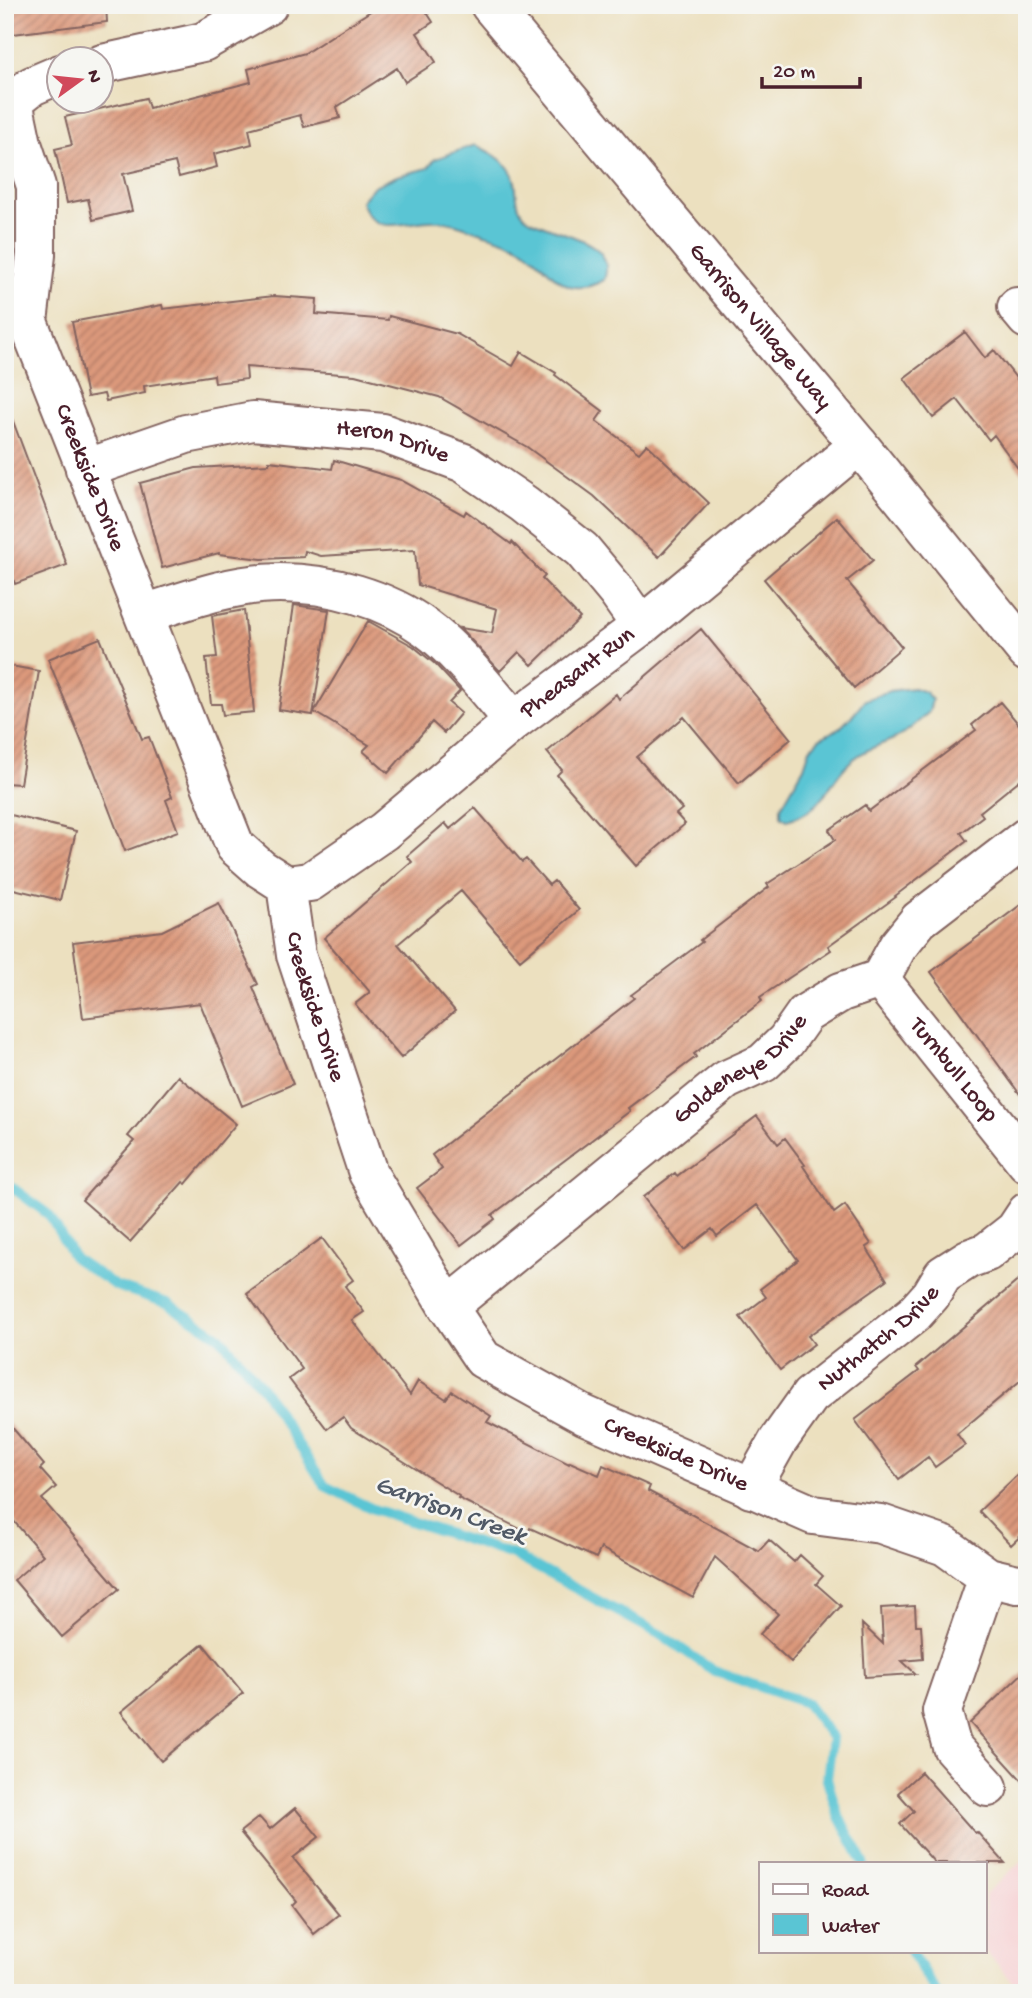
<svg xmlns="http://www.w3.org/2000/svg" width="1032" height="1998" font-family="'Gochi Hand',sans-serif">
  <defs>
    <pattern id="building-hatch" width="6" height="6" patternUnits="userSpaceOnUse" patternTransform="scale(1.75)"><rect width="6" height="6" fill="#dc997c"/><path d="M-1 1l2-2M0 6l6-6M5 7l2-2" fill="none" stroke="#b47c66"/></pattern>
  </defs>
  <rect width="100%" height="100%" fill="#f6f6f2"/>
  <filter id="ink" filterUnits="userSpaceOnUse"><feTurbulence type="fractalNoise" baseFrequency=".0143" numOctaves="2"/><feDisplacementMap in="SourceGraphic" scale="14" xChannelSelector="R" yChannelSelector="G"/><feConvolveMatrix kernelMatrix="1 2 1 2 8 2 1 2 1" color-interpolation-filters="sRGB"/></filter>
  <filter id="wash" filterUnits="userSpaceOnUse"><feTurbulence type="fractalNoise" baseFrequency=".00686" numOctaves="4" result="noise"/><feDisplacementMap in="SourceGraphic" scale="28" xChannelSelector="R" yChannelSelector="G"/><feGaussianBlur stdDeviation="1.57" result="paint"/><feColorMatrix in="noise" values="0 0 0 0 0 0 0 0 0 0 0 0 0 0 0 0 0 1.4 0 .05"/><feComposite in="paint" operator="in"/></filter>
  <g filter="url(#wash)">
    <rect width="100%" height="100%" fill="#ece0bf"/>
    <path fill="#f7cfd2" d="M1027,1856V1993H1022L985,1950V1894Z"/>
    <path fill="#5ac5d4" stroke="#527280" stroke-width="2" d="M475,145C488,151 502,158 510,170C520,183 512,204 525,216C547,235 620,236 604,280C561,303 553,267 522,248C510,241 495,237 482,233C469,229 454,222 440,221C409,218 375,242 361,201L374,186L397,176L428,168L435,159Z
      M914,688L925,692L932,700L929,712C918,722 907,733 894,739C877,746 859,752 846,766C823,791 825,809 787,820L781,816V807L804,767L810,749L819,739L840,728L854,714L865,700L889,691Z"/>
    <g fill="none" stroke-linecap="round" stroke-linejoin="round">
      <path stroke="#5ac5d4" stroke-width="10" d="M5,1182L49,1215L74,1258L116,1286L167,1303L220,1337L261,1386L325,1486L373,1509L516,1556L663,1636L714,1671L806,1703L832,1738L827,1779L838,1815L864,1863
        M910,1951L937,1993"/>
    </g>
    <g id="blocks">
      <path fill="url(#building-hatch)" d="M5,5H106L107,22L5,35Z
        M380,5H422L433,22L417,33L436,62L405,82L397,68L337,107L340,118L304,127L300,115L249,129L252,144L214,154L217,167L179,177L175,162L123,174L132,211L93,220L88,199L67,203L55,149L72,145L65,117L146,98L149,108L251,82L248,69L305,53Z
        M274,296L317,299L316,314L388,320L389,316L457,334L513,366L521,352L556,373L555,375L603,411L596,421L639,453L647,444L709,503L659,557L594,496L527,447L439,397L355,375L246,367L247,379L215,383L214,375L144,386L145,393L106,401L104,394L87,397L72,322L162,305L163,309Z
        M965,332L985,358L994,350L1027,392V481L994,435L989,440L957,399L933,418L904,378Z
        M5,408H8L67,565L15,584L5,558Z
        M334,460L401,480L464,515L466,511L511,544L512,542L545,576L542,579L580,618L532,665L519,652L500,671L460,628L492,633L497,609L418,585L415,550L321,556L305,551L304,557L262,559L219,554V553L162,568L140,483L196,468L269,464V461L332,469Z
        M837,517L873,560L847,581L902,647L854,688L764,579Z
        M294,605L329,610L313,715L279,710Z
        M244,610L254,712L223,715L221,704H211L206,658L217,657L212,616Z
        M368,621L413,646L435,664L460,691L449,703L461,713L444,733L432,722L388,773L363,751L369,745L314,712Z
        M701,629L791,739L739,783L684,717L637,757L682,809L676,814L685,824L636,866L557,775L562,770L547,752L616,694L619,699Z
        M100,638L142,739L149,737L172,797L166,800L178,831L125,851L92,765V767L48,659Z
        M5,665L39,671L20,784L5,783Z
        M1000,702L1027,734V774L980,812L983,816L961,833L967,841L895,896L896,897L828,946L831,950L760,997L762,1001L694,1054L696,1057L628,1108L630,1111L492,1215L495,1219L461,1245L417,1188L442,1169L432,1155L634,998L631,995L702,942L700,940L769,887L767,884L835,840L829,830L865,805L869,811L976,730L972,725Z
        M475,808L522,862L526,859L549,885L554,881L579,910L520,960L461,891L398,944L455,1011L401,1058L355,1004L370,992L324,938L412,862L407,856L445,823L450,829Z
        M11,815L76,831L60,900L5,887V837Z
        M1027,900V1104L931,972Z
        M219,903L258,984L253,987L293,1084L242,1106L200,1003L83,1018L73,942L162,931Z
        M178,1076L236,1124L186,1184L183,1182L130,1242L82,1200L134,1141L128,1136Z
        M757,1116L778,1144L785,1138L805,1165L803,1166L834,1213L845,1205L871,1244L866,1247L887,1280L808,1336L814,1344L780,1370L740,1317L766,1297L760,1289L798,1260L757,1205L717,1236L712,1229L684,1250L643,1197L675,1173L677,1176Z
        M322,1238L353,1280L345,1286L364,1312L352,1320L410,1395L418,1381L446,1399L452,1391L491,1416L487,1422L569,1464L570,1462L599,1475L603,1465L650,1486L648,1491L759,1551L769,1540L794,1562L800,1555L823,1576L816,1584L841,1606L791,1662L760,1634L778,1614L715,1557L693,1598L601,1548L596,1558L530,1528L528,1533L458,1498L459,1496L351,1428L343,1417L327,1429L289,1379L302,1369L247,1294Z
        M1027,1273V1375L957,1434L965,1445L935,1467L928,1457L899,1479L855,1420L919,1371L916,1367Z
        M5,1419L44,1465L40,1469L56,1487L42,1499L119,1589L62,1637L14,1580L43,1555L5,1511Z
        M1027,1466V1530L1011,1545L979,1511Z
        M915,1606L916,1625H921L923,1659L902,1661L916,1674L865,1677L862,1624L883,1644L881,1608Z
        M203,1644L243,1693L161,1761L121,1712Z
        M1027,1669V1786L970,1723Z
        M921,1772L975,1833L977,1832L1005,1863H935L900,1824L914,1811L898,1793Z
        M295,1808L319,1837L293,1858L339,1914L314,1934L292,1905L296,1901L240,1832L259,1817L270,1829Z"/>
    </g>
  </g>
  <g filter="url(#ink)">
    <use href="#blocks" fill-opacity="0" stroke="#83635f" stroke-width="2"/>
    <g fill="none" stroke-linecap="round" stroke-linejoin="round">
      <defs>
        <g id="minor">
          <path id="s1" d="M490,5L859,445L1027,652"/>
          <path d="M102,64L203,42L268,5"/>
          <path id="s2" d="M5,97L13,101L22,144L36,186V255L28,322L235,846L261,869L286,885L296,955L368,1173L448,1307L483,1359L584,1415L813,1515L881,1524L945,1546L988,1577L1017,1584L1027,1583"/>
          <path d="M13,101L32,86L60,74"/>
          <path d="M1017,307L1027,319"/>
          <path id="s3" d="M85,469L186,434L253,421L383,433L464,463L524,504L582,550L617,592L641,626"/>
          <path d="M144,614C187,600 234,583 280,583C330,583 385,598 426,628C459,652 488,691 514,721"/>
          <path id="s4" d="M286,885L310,882L384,831L514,721L641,626L859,445"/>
          <path id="s5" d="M880,979L1027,1163"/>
          <path id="s6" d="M448,1307L726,1080L763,1063L786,1041L805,1014L841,992L880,979L898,946L919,920L1027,837"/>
          <path id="s7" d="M751,1489L778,1441L810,1396L914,1314L931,1295L943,1275L968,1259L987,1252L1015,1230L1027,1212"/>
          <path d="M988,1577L942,1711L952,1747L988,1787"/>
        </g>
      </defs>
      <use href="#minor" stroke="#83635f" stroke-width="42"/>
      <use href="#minor" stroke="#fff" stroke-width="38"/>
    </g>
  </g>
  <g text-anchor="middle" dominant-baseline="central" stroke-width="5" stroke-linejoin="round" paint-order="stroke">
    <g font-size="24" fill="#4a1f2b" stroke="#f6f6f2">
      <text stroke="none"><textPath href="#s1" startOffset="420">Garrison Village Way</textPath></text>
      <text stroke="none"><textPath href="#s3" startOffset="317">Heron Drive</textPath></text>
      <text stroke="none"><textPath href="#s2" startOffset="401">Creekside Drive</textPath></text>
      <text stroke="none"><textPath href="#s4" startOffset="364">Pheasant Run</textPath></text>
      <text stroke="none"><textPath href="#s2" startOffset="987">Creekside Drive</textPath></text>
      <text stroke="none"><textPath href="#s6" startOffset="378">Goldeneye Drive</textPath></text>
      <text stroke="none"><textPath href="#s5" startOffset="117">Turnbull Loop</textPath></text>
      <text stroke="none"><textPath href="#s7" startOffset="200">Nuthatch Drive</textPath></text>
      <text stroke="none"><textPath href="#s2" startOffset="1596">Creekside Drive</textPath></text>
    </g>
    <g font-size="26" font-style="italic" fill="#505966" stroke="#f6f6f2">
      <text transform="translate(450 1512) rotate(20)">Garrison Creek</text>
    </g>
  </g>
  <rect width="1032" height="1998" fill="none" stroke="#f6f6f2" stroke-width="28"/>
  <rect x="759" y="1862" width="228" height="91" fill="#f6f6f2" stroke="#b1a0a2" stroke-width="2"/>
  <rect x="773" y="1884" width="35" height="10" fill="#ffffff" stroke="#b1a0a2" stroke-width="2"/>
  <text x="822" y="1896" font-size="21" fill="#4a1f2b">Road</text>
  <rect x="773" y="1914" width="35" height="21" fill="#5ac5d4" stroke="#b1a0a2" stroke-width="2"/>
  <text x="822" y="1932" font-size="21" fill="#4a1f2b">Water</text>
  <g transform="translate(80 80) rotate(75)"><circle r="33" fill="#f6f6f2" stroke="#b1a0a2" stroke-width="2"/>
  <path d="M0-5L12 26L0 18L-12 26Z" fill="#d1495b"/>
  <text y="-10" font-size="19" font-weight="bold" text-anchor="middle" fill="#4a1f2b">N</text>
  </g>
  <path d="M762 77v10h98v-10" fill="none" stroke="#4a1f2b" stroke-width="3.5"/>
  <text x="773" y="77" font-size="21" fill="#4a1f2b" stroke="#f6f6f2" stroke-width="5" paint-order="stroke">20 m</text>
</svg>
